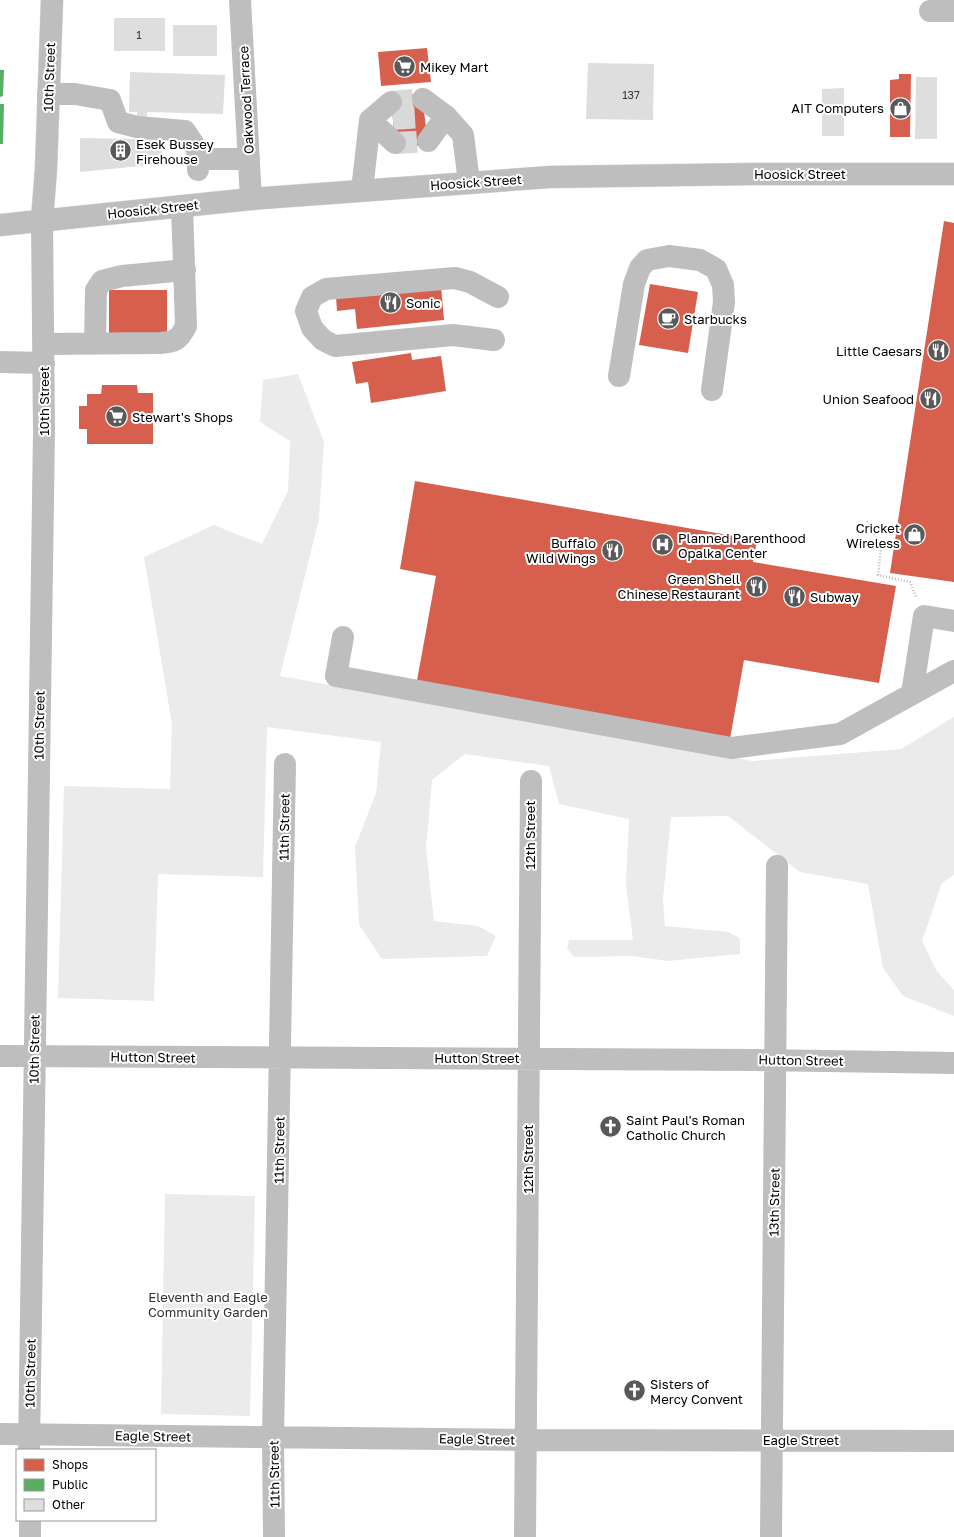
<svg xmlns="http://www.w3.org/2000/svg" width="954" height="1537" font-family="'Golos Text',sans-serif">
  <rect width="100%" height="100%" fill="#fff"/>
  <path fill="#ebebeb" d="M298,374L324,442L319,519L280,676L753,761L901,749L954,717V875L942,883L922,941L936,970L954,990V1016L903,996L883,968L868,884L800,872L728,816L671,817L663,899L665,926L728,932L740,938V954L668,961L632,956L574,957L567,949L569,940H633L626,885L629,819L559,804L549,766L465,754L432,780L426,848L434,921L478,926L496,936L487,956L382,959L359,925L355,847L376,793L381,742L267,727L263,877L158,874L154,1001L58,998L64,786L170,789L172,724L144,557L214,525L262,544L288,491L290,441L260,422L263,380Z
    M165,1194L255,1196L250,1416L161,1414Z"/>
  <path fill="#d6604d" d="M427,48L431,82L381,86L378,52Z
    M899,74H911L910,137H890V80L899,79Z
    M422,94L428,145L395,147L391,95Z
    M944,221L954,223V582L890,573Z
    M650,284L698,292L688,353L639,345Z
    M441,286L444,320L357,329L355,309L337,311L336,297Z
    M109,290H167V337H109Z
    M411,353L412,360L441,356L446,391L371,403L368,382L356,384L352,362Z
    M102,385H137L138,393H153V444H87V429H79V406H87V394H101Z
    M415,481L757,540L753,562L896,586L879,683L744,660L730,739L416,686L436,576L400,569Z"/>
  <path fill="#5aae61" d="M0,70H4L3,96L0,97Z
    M0,104H4L3,144H0Z"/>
  <path fill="#dedede" d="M114,18H165V51H114Z
    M173,25H217V56H173Z
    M588,63L654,64L653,120L586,119Z
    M130,72L225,75L223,114L147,112V139H162L161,164L80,172V138L137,139V112H129Z
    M916,77H937V139H915Z
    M844,88V136H822V89Z"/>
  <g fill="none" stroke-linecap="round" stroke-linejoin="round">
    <path stroke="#d9d9d9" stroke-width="22" stroke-dasharray="22 11" stroke-linecap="butt" d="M391,102L423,99
      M393,119L425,117
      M395,143L428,141"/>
    <defs>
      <path id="major" d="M42,220L46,169L52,0"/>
      <path id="highway" d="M0,225L251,199L550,177L754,174H954"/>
    </defs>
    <use href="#major" stroke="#dbdbdb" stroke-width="23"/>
    <use href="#highway" stroke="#dbdbdb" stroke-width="23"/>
    <path stroke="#b9b9b9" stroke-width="2.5" stroke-dasharray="1 2" stroke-linecap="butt" d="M867,521L881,547L878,575L910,582L916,597"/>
    <path stroke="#bebebe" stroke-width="22" d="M240,0L251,199
      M930,11H954
      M48,94H75L110,100L118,122L137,127L185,131L197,149L198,170
      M423,99L446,116L463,135L469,182
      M370,120L395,143
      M428,141L446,116
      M197,159H249
      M362,190L370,120L391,102
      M494,340L453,335L335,346L323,340L312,328L306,311L312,297L326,289L455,278L470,282L498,297
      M43,344L160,343C175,342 179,340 186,326L182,206
      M95,344L96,290L102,281L122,276L185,270
      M0,362L44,363
      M619,376L634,284L640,268L647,260L669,256L700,260L716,269L723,285L724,302L712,390
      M343,637L336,676L731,748L840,734L954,671
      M912,694L924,616L954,621
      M0,1056L755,1060L954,1063
      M0,1434L526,1440L954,1441
      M29,1450L44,432L42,220
      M30,1520V1537
      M274,1537L273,1438L285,764
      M525,1537L531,781
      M771,1537L777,866"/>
    <use href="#major" stroke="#bebebe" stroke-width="22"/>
    <use href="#highway" stroke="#bebebe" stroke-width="22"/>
  </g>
  <defs>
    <symbol id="supermarket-disc" viewBox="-11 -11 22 22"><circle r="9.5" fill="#595959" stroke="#fff"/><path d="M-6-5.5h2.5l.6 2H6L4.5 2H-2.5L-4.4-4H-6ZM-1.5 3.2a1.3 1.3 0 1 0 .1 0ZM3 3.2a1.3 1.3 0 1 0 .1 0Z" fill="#fff"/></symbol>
    <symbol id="shop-disc" viewBox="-11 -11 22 22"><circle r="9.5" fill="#595959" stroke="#fff"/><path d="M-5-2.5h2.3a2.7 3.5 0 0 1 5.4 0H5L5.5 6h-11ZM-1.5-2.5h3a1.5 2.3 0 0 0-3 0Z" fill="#fff"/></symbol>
    <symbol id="building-disc" viewBox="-11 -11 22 22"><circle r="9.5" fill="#595959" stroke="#fff"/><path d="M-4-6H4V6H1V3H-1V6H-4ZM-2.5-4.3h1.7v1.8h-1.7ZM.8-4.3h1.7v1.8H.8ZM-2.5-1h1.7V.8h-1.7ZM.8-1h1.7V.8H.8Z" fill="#fff"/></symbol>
    <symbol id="restaurant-disc" viewBox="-11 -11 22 22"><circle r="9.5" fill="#595959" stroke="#fff"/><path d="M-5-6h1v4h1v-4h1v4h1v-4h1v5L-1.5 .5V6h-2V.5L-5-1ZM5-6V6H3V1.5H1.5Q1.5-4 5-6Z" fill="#fff"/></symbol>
    <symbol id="cafe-disc" viewBox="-11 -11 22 22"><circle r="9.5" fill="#595959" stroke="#fff"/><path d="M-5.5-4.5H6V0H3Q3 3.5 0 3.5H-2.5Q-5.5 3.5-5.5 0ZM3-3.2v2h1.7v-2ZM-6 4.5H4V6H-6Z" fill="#fff"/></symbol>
    <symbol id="hospital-disc" viewBox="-11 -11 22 22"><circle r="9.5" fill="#595959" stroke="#fff"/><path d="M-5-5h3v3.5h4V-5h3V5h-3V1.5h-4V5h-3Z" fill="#fff"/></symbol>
    <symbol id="church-disc" viewBox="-11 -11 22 22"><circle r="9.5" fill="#595959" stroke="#fff"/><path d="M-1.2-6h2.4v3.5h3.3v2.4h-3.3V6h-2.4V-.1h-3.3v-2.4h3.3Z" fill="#fff"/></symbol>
  </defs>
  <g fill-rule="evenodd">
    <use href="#supermarket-disc" x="392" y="54" width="25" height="25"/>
    <use href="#shop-disc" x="888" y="96" width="25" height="25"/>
    <use href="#building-disc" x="108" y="138" width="25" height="25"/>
    <use href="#restaurant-disc" x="378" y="290" width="25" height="25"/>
    <use href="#cafe-disc" x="656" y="306" width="25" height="25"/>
    <use href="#restaurant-disc" x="926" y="338" width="25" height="25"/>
    <use href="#restaurant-disc" x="918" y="386" width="25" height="25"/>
    <use href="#supermarket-disc" x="104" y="404" width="25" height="25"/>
    <use href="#shop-disc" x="902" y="522" width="25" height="25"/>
    <use href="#hospital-disc" x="650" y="532" width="25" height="25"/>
    <use href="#restaurant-disc" x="600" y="538" width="25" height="25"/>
    <use href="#restaurant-disc" x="744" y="574" width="25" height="25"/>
    <use href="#restaurant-disc" x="782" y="584" width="25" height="25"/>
    <use href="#church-disc" x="598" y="1114" width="25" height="25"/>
    <use href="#church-disc" x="622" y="1378" width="25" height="25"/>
  </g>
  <g text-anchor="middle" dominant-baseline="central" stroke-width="4" stroke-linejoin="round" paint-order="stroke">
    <g font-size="11" fill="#383838">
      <text x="139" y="34">1</text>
      <text x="631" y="94">137</text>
    </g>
    <g font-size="13" fill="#000" stroke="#fff" text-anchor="start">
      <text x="420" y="67">Mikey Mart</text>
      <text x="884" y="108" text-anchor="end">AIT Computers</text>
      <text x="136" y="144">Esek Bussey<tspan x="136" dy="15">Firehouse</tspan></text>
      <text x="406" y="303">Sonic</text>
      <text x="684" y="319">Starbucks</text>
      <text x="922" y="351" text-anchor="end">Little Caesars</text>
      <text x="914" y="399" text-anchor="end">Union Seafood</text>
      <text x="132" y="417">Stewart's Shops</text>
      <text x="900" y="528" text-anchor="end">Cricket<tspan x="900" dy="15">Wireless</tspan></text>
      <text x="678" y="538">Planned Parenthood<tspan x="678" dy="15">Opalka Center</tspan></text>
      <text x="596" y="543" text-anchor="end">Buffalo<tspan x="596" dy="15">Wild Wings</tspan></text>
      <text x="740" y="579" text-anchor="end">Green Shell<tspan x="740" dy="15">Chinese Restaurant</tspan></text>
      <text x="810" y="597">Subway</text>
      <text x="626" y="1120">Saint Paul's Roman<tspan x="626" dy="15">Catholic Church</tspan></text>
      <text x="650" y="1384">Sisters of<tspan x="650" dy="15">Mercy Convent</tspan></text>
    </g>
    <g font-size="13" fill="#000" stroke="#fff">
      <text transform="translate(49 77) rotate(-88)">10th Street</text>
      <text transform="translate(246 100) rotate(-93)">Oakwood Terrace</text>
      <text x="800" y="174">Hoosick Street</text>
      <text transform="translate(476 182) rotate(-4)">Hoosick Street</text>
      <text transform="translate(153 209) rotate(-6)">Hoosick Street</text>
      <text transform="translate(44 401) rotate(-90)">10th Street</text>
      <text transform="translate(39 725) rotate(-89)">10th Street</text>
      <text transform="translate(284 827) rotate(-89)">11th Street</text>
      <text transform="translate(530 835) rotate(-90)">12th Street</text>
      <text transform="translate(34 1049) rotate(-89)">10th Street</text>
      <text transform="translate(153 1057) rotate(1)">Hutton Street</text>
      <text x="477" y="1058">Hutton Street</text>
      <text transform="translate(801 1060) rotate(1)">Hutton Street</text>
      <text transform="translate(279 1150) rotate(-89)">11th Street</text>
      <text transform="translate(528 1159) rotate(-90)">12th Street</text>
      <text transform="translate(774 1202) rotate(-89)">13th Street</text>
      <text transform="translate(30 1373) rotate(-89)">10th Street</text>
      <text transform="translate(153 1436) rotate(1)">Eagle Street</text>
      <text transform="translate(477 1439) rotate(1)">Eagle Street</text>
      <text x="801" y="1440">Eagle Street</text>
      <text transform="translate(274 1474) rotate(-91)">11th Street</text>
    </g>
    <g font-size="13" fill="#313131" stroke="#fff">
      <text x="208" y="1297">Eleventh and Eagle<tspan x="208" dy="15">Community Garden</tspan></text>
    </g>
  </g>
  <rect x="16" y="1449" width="140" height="72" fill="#ffffff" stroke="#999999"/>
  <rect x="24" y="1459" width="20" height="12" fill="#d6604d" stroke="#999999"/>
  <text x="52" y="1469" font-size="12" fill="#000000">Shops</text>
  <rect x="24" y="1479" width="20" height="12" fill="#5aae61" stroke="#999999"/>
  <text x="52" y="1489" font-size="12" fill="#000000">Public</text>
  <rect x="24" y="1499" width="20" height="12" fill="#dedede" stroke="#999999"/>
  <text x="52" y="1509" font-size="12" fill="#000000">Other</text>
</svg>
